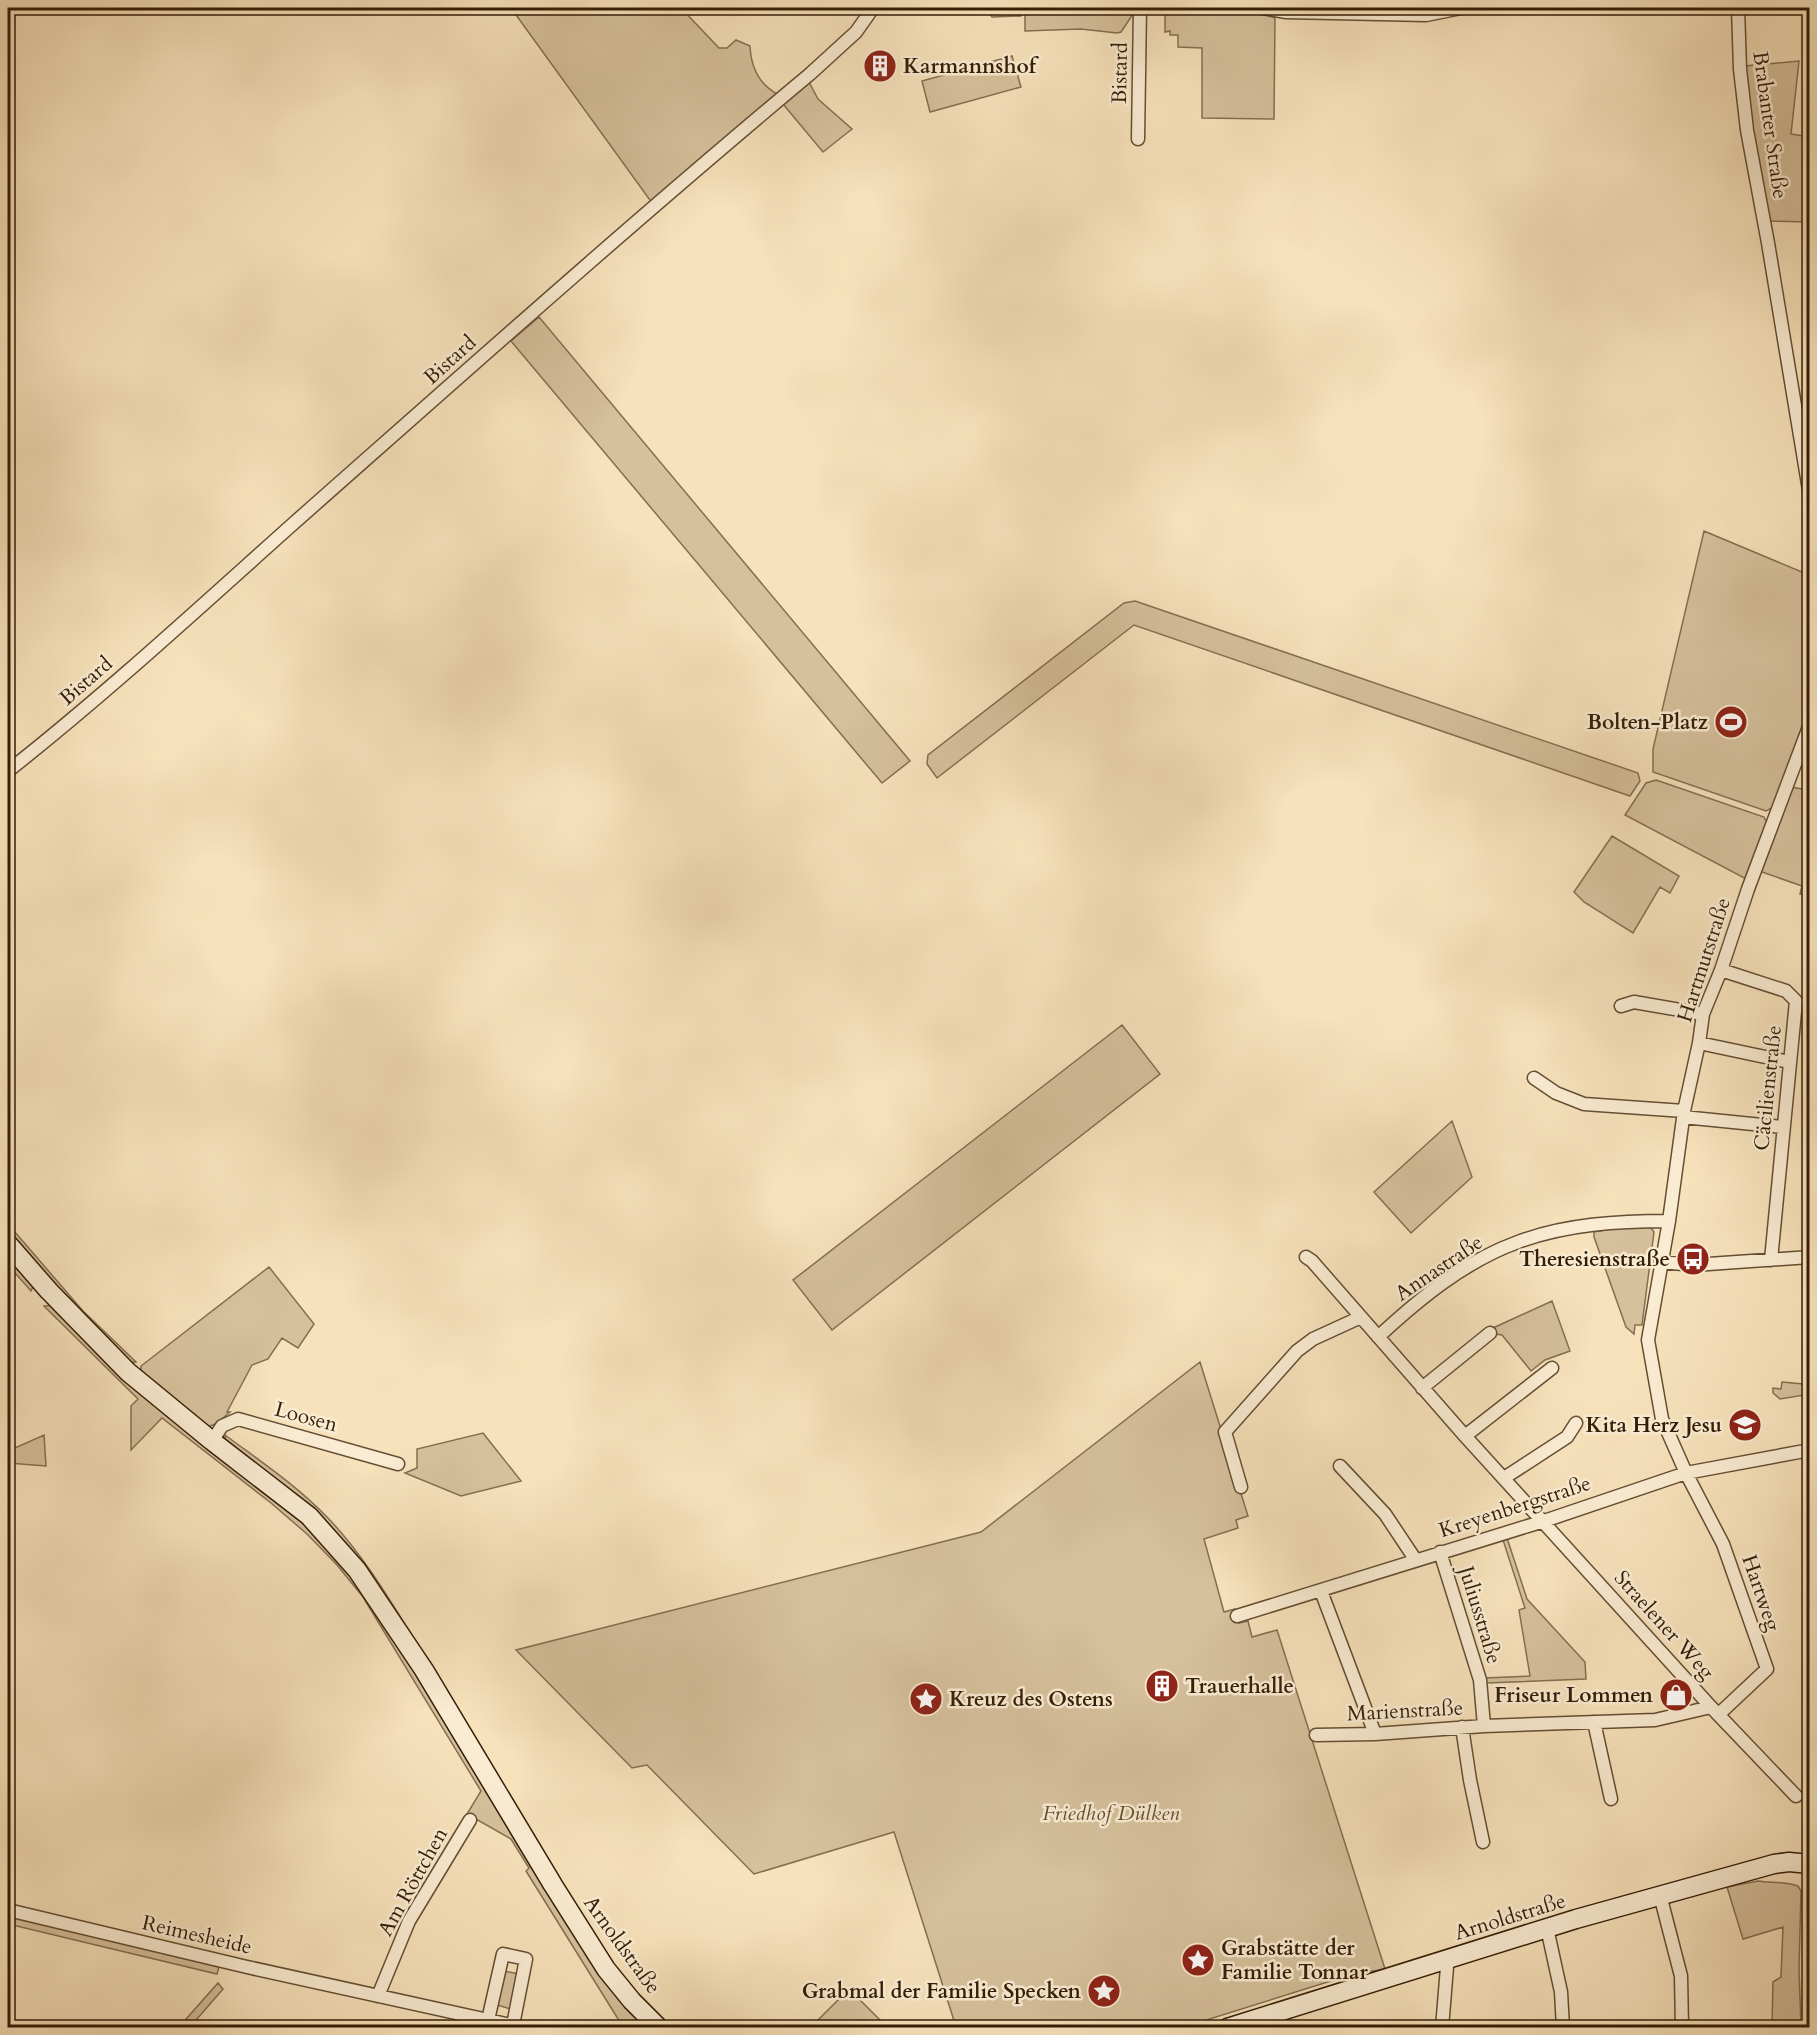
<svg xmlns="http://www.w3.org/2000/svg" width="1817" height="2035" font-family="Cardo,serif">
  <rect width="100%" height="100%" fill="#f7e2bb"/>
  <filter id="stains"><feTurbulence type="fractalNoise" baseFrequency=".00333" numOctaves="4"/><feColorMatrix values="0 0 0 0 .2 0 0 0 0 .09 0 0 0 0 .02 0 0 0 .5 -.17"/></filter>
  <radialGradient id="worn" r=".72"><stop offset=".6" stop-color="#630" stop-opacity="0"/><stop offset="1" stop-color="#630" stop-opacity=".3"/></radialGradient>
  <path fill="#d6c19c" stroke="#856f51" stroke-width="1.5" d="M511,8H681L719,48H727L736,40L750,46C751,68 759,84 777,94L652,203Z
    M985,8H1021V16L992,17Z
    M1025,8H1137L1121,32L1117,33L1081,29L1025,31Z
    M1165,8H1245L1275,18L1274,119L1202,118V48L1178,47V35H1170V31L1165,32Z
    M1012,56L1021,87L930,112L922,81Z
    M1799,61L1791,134L1809,137V222L1769,221L1750,128L1745,66Z
    M809,82L818,99L852,129L823,152L783,104Z
    M539,317L910,761L882,783L511,341Z
    M1704,531L1809,575V708L1774,807L1766,811L1653,772V749Z
    M1135,601L1638,773L1640,781L1630,796L1134,625L937,778L927,764L928,755L1124,603Z
    M1656,780L1764,817L1768,825L1748,880L1625,815L1646,783Z
    M1790,787L1809,790V895L1800,894L1802,886L1759,871Z
    M1612,836L1679,876L1670,893L1660,887L1633,933L1584,902L1574,892Z
    M1122,1025L1160,1074L832,1330L793,1280Z
    M1452,1121L1472,1177L1411,1233L1374,1192Z
    M8,1224L83,1311L136,1362L126,1363L35,1266L8,1233Z
    M1622,1227H1648L1652,1229L1654,1232L1642,1325H1635L1634,1334L1626,1327L1594,1237V1232Z
    M8,1250L35,1282L31,1291L8,1265Z
    M269,1267L314,1324L298,1348L282,1338L268,1359L252,1365L227,1412H230L216,1424L203,1428L141,1376V1366Z
    M1552,1301L1570,1351L1545,1360L1531,1371L1502,1335L1495,1334L1493,1328Z
    M54,1305L291,1510L327,1545L353,1575L649,2027H623L526,1871L529,1868L511,1839L467,1814L481,1791L363,1597L337,1565L307,1534L271,1503L162,1418L131,1450V1406L138,1399L44,1306Z
    M1200,1362L1248,1516L1236,1520L1238,1528L1204,1539L1224,1612L1235,1609L1239,1623L1248,1621L1252,1637L1277,1630L1385,1969L1350,1975L1184,2027H956L894,1832L754,1874L647,1765L632,1768L516,1650L981,1532Z
    M1782,1382L1803,1384L1805,1395L1780,1399L1773,1393V1388L1781,1389Z
    M483,1433L521,1481L461,1496L405,1473L417,1468V1449Z
    M44,1435L46,1466L8,1463V1451Z
    M225,1435C260,1461 296,1485 326,1516C367,1558 396,1611 427,1660L389,1606L226,1446Z
    M1507,1538L1527,1599L1585,1662L1586,1679L1486,1683L1485,1678L1530,1676L1519,1610L1525,1608L1503,1540Z
    M1758,1881C1771,1883 1783,1881 1798,1886L1801,1891L1799,1969L1801,2027H1772L1773,1982L1781,1977L1783,1927L1743,1939L1727,1887Z
    M8,1914L219,1967L217,1974L8,1924Z
    M504,1971L519,1974L511,2009L497,2005Z
    M218,1983L223,1989L190,2027H179Z
    M849,1989L887,2027H811Z"/>
  <g fill="none" stroke-linecap="round" stroke-linejoin="round">
    <defs>
      <path id="street" d="M1263,8L1286,12L1426,15L1461,8
        M1738,8L1740,69L1747,130L1768,243L1810,496
        M1138,139L1140,8
        M8,771C107,693 200,607 294,523C465,372 635,220 810,74L856,32L873,8
        M1721,970L1786,991L1796,1001L1771,1260
        M1621,1006L1634,1002L1703,1014
        M1699,1043L1789,1062
        M1534,1078L1556,1093L1584,1104L1684,1111
        M1683,1117L1783,1127
        M1306,1257L1312,1261L1465,1436L1711,1707L1796,1796
        M1660,1262L1694,1265L1810,1257
        M1378,1337C1419,1299 1465,1261 1518,1242C1566,1224 1619,1221 1669,1221
        M1422,1388L1490,1333
        M1465,1436L1552,1368
        M212,1441L222,1426L238,1419L398,1464
        M1340,1466L1385,1514L1415,1559
        M1504,1478L1567,1437L1576,1423
        M1241,1487L1225,1432L1297,1351L1313,1339L1361,1317
        M1440,1552L1480,1680L1484,1726
        M1321,1591L1375,1734
        M1237,1616L1544,1521L1686,1473L1810,1450
        M1719,1714L1767,1669L1723,1544L1686,1473L1662,1419L1648,1340L1669,1221L1684,1111L1699,1043L1703,1014L1721,970L1748,889L1810,724
        M1594,1722L1611,1799
        M1462,1727L1470,1780L1483,1842
        M1316,1735L1375,1734L1484,1726L1655,1720L1711,1707
        M1660,1895L1681,1976L1682,2028
        M8,1910L247,1967L524,2028
        M1547,1928L1561,1992L1563,2028
        M378,1996L409,1921L470,1820
        M488,2020L503,1954L526,1959L513,2025
        M1442,2028L1447,1967L1446,1960"/>
      <path id="secondary" d="M8,1244L49,1291L128,1372L212,1441L309,1516L357,1570L424,1670L553,1885L606,1969L632,2001L659,2028
        M1227,2028L1576,1919L1774,1864L1789,1862L1810,1864"/>
    </defs>
    <use href="#street" stroke="#654e33" stroke-width="15"/>
    <use href="#secondary" stroke="#341d06" stroke-width="21"/>
    <use href="#street" stroke="#faecd3" stroke-width="12"/>
    <use href="#secondary" stroke="#faecd3" stroke-width="18"/>
  </g>
  <defs>
    <symbol id="building-disc" viewBox="-11 -11 22 22"><circle r="9.5" fill="#8f2418" stroke="#faecd3"/><path d="M-4-6H4V6H1V3H-1V6H-4ZM-2.5-4.3h1.7v1.8h-1.7ZM.8-4.3h1.7v1.8H.8ZM-2.5-1h1.7V.8h-1.7ZM.8-1h1.7V.8H.8Z" fill="#fff"/></symbol>
    <symbol id="stadium-disc" viewBox="-11 -11 22 22"><circle r="9.5" fill="#8f2418" stroke="#faecd3"/><path d="M0-5a6.5 5 0 1 0 0 10a6.5 5 0 1 0 0-10ZM-3.5-1.8h7v3.6h-7Z" fill="#fff"/></symbol>
    <symbol id="bus-disc" viewBox="-11 -11 22 22"><circle r="9.5" fill="#8f2418" stroke="#faecd3"/><path d="M-5-6H5V4H4V6H2V4H-2V6H-4V4H-5ZM-3.5-4V0h7V-4ZM-3.5 1.2v1.5H-2V1.2ZM2 1.2v1.5H3.5V1.2Z" fill="#fff"/></symbol>
    <symbol id="school-disc" viewBox="-11 -11 22 22"><circle r="9.5" fill="#8f2418" stroke="#faecd3"/><path d="M0-5L7-2L0 1L-7-2ZM-4 1L0 2.5L4 1V4Q0 6-4 4Z" fill="#fff"/></symbol>
    <symbol id="shop-disc" viewBox="-11 -11 22 22"><circle r="9.5" fill="#8f2418" stroke="#faecd3"/><path d="M-5-2.5h2.3a2.7 3.5 0 0 1 5.4 0H5L5.5 6h-11ZM-1.5-2.5h3a1.5 2.3 0 0 0-3 0Z" fill="#fff"/></symbol>
    <symbol id="sight-disc" viewBox="-11 -11 22 22"><circle r="9.5" fill="#8f2418" stroke="#faecd3"/><path d="M0-6L1.8-2.2L6-1.7L2.9 1.2L3.7 5.4L0 3.3L-3.7 5.4L-2.9 1.2L-6-1.7L-1.8-2.2Z" fill="#fff"/></symbol>
  </defs>
  <g fill-rule="evenodd">
    <use href="#building-disc" x="861" y="47" width="38" height="38"/>
    <use href="#stadium-disc" x="1712" y="703" width="38" height="38"/>
    <use href="#bus-disc" x="1674" y="1240" width="38" height="38"/>
    <use href="#school-disc" x="1726" y="1406" width="38" height="38"/>
    <use href="#building-disc" x="1143" y="1667" width="38" height="38"/>
    <use href="#shop-disc" x="1657" y="1676" width="38" height="38"/>
    <use href="#sight-disc" x="907" y="1680" width="38" height="38"/>
    <use href="#sight-disc" x="1179" y="1941" width="38" height="38"/>
    <use href="#sight-disc" x="1085" y="1972" width="38" height="38"/>
  </g>
  <g text-anchor="middle" dominant-baseline="central" stroke-width="5" stroke-linejoin="round" paint-order="stroke">
    <g font-size="21" font-weight="bold" fill="#341d06" stroke="#faecd3" text-anchor="end">
      <text x="903" y="66" text-anchor="start">Karmannshof</text>
      <text x="1708" y="722">Bolten-Platz</text>
      <text x="1670" y="1259">Theresienstraße</text>
      <text x="1722" y="1425">Kita Herz Jesu</text>
      <text x="1185" y="1686" text-anchor="start">Trauerhalle</text>
      <text x="1653" y="1695">Friseur Lommen</text>
      <text x="949" y="1699" text-anchor="start">Kreuz des Ostens</text>
      <text x="1221" y="1948" text-anchor="start">Grabstätte der<tspan x="1221" dy="24">Familie Tonnar</tspan></text>
      <text x="1081" y="1991">Grabmal der Familie Specken</text>
    </g>
    <g font-size="21" fill="#341d06" stroke="#faecd3">
      <text transform="translate(1120 73) rotate(-89)">Bistard</text>
      <text transform="translate(1770 125) rotate(82)">Brabanter Straße</text>
      <text transform="translate(450 360) rotate(-42)">Bistard</text>
      <text transform="translate(86 681) rotate(-41)">Bistard</text>
      <text transform="translate(1704 960) rotate(-72)">Hartmutstraße</text>
      <text transform="translate(1768 1088) rotate(-84)">Cäcilienstraße</text>
      <text transform="translate(1439 1268) rotate(-34)">Annastraße</text>
      <text transform="translate(306 1417) rotate(15)">Loosen</text>
      <text transform="translate(1515 1507) rotate(-18)">Kreyenbergstraße</text>
      <text transform="translate(1761 1593) rotate(71)">Hartweg</text>
      <text transform="translate(1480 1615) rotate(73)">Juliusstraße</text>
      <text transform="translate(1664 1625) rotate(48)">Straelener Weg</text>
      <text transform="translate(1405 1711) rotate(-3)">Marienstraße</text>
      <text transform="translate(413 1882) rotate(-61)">Am Röttchen</text>
      <text transform="translate(1510 1917) rotate(-17)">Arnoldstraße</text>
      <text transform="translate(197 1935) rotate(13)">Reimesheide</text>
      <text transform="translate(622 1945) rotate(54)">Arnoldstraße</text>
    </g>
    <g font-size="21" font-style="italic" fill="#654e33" stroke="#faecd3">
      <text x="1111" y="1813">Friedhof Dülken</text>
    </g>
  </g>
  <rect width="1817" height="2035" fill="none" stroke="#f7e2bb" stroke-width="30"/>
  <rect x="9" y="9" width="1799" height="2017" fill="none" stroke="#341d06" stroke-width="3"/>
  <rect x="15" y="15" width="1787" height="2005" fill="none" stroke="#341d06" stroke-width="1.5"/>
  <rect width="100%" height="100%" filter="url(#stains)"/>
  <rect width="100%" height="100%" fill="url(#worn)"/>
</svg>
